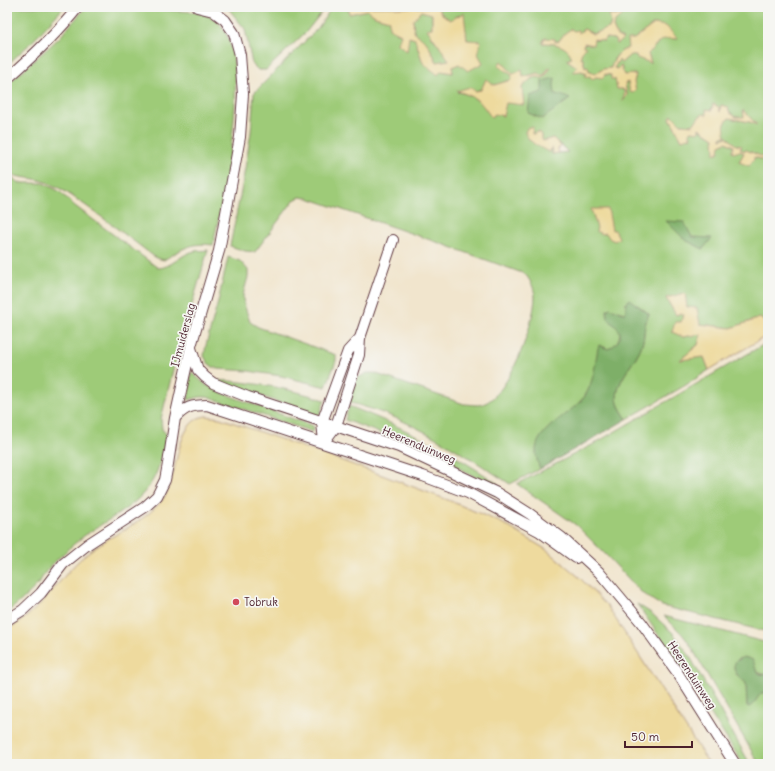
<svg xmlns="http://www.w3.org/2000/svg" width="775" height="771" font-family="Delius,sans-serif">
  <rect width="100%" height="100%" fill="#f6f6f2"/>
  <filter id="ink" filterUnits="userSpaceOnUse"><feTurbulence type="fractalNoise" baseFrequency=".025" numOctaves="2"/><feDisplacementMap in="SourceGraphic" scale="8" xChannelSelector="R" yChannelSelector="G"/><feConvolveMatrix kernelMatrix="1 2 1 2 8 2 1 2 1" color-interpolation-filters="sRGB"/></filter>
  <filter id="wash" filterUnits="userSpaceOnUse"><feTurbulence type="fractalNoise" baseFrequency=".012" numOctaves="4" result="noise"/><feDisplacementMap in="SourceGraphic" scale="16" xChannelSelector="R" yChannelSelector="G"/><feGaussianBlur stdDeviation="0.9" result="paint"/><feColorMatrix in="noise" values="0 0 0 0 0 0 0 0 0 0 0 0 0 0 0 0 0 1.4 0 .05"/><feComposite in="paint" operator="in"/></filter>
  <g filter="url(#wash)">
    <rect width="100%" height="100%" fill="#f1e5cd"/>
    <path fill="#9ecb78" stroke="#747552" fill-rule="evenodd" d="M7,7H64L33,41L7,65Z
      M86,7H149C169,14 196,7 214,19C258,48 222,201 213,245C191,242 182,249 164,260L156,258C132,240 109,222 85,205C73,197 62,188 48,183C35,177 20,179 7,173V85L60,37Z
      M227,7H326L306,32L266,70H258L252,64L245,29Z
      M332,7H343L349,10L350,14L367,10L375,16L389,20L395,32L415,39L423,63L441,71L453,73L452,67L459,64L467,40L463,13L450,20L442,14L437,7H768V159L746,150L745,151L739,149L742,147L736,145L727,137L721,140C720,133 724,123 729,118L750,122L755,124L743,111L745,118L736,117L722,105L720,114L713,104C711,113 706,115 698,118L694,125L681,124L672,115L670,118L682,140L691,136L689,133L698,128L714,138L720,145L726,142C732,145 738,151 744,153L739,162C753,157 756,155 768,164V325L760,318L731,328L700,324L687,307L666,298L676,315L681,313L684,315L681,322L683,337L701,334L698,345L681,359L704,357L709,370L686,385L627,419C624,415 621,410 619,406C610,386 635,364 641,347C646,335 642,328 649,314C642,308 636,302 626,303V309L625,313H623L614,309C618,325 627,340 608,349L602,346L591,385L585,396L577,405L543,434L536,453L540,469L510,484C478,463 446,442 411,425C391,415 369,408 348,402L354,380L367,373H374L464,404C470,404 477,406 483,404C509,396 535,322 535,296C534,288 531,281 525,274L445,245L308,198L300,197L294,200L255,252L245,251L230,246L242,186L251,132L254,93L318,28ZM626,12L614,23L613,27L617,36L623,39L617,44L614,39L606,38L604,41C591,39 579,41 581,58L583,59C585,68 587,71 595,74L603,69L611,68L614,59L620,52L628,48L634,39L654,24L666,27L677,39L666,38L659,42L648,54L651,63L636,55H630L621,63L620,60L614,67L617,69L621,66L624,75L636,74L634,82L625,83L627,95L624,100L625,93L611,75C602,74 601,77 595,77C584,76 576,65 567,60L572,58C567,44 555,43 542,43L559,41L565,33L574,31L579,33L584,29L593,34L609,28L611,23L610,14L615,16ZM548,69L545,77C541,77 536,76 533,78C520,84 502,107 492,117L481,102L466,94L457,92L475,91L511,80L513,76L522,77L539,73L540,75L544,76ZM533,128L532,134L543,141L553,138L568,152L552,154V147L549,152L525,132Z
      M421,11L432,14V28L428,29L432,37L450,60L437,62L427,43L414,32L413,20Z
      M12,178L20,183H43L59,191L75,206L158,268C171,268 182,253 195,251C199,250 204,251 208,250L174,366L161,419L162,429L167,435C163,454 159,473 147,489C129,513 96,524 74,544C65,552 55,561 47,570C43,575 41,581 37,585C28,595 18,604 7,612V179Z
      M228,257L240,261L248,270V277L243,295L244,304L250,322L258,327L336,355V361L326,387L281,376L248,371L218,369L213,367L208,363L204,356L206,345L218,302Z
      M768,342V632L662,606L643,594L609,558L576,525L517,484L592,445Z
      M191,372L206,385L222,393L313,426L314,428L313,432L207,397H200L188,400Z
      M215,380C252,382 289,388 325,400L319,416Z
      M349,406C403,427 451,451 498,484L492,486L440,458L414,446L345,420Z
      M637,604L651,613L673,633L689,655L750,764H743L676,660Z
      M664,616L768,643V674C762,675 759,673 754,669L753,660L744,657L738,659L734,667L736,674L746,683L747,706L754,704C757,697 759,692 768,692V764H759L689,643L682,634Z"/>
    <path fill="#7eaf68" stroke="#64674a" d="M555,78L554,85L555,94L561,95L570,99L542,119L528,113L530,96L542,92V81Z
      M666,221L684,222L692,237L712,238L703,249L685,240Z
      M629,299L649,314C642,328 646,335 641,347C635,364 610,386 619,406C621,410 624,415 627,419L540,469C538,464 536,458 536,453C534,429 572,414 585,396C594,381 595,364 598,348L599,345L608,349C612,347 616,344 618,341C627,327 604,324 607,310L610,308L623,313H625L626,309V303Z
      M744,657L753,660C756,667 755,677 768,674V692C757,691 758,703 749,707L747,706L746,683C739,676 730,671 736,661Z"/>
    <path fill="#eeda9e" stroke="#9c7c64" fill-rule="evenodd" d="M343,7H394L395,8L437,7L442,14L450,20L464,13L467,40L481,41L478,54L483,63L468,71L459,64L452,67L453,73L441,71L438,75L423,63L415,39L409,37L407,51L398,44L401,34L389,28V20L375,16L367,10L349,14V10ZM421,11L432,14V28L427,29L449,60L437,62L427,43L414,32L413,20Z
      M627,11L614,23L613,27L617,36L623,39L617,44L614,39L606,38L604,41L594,39L593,45L584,43L583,46L586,47L581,54V58L583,59L585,68L588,67L589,72L595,74L603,69L611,68C614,58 618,52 628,48L627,39H634L654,24L666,26L678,39C660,37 659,41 648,54L651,63L637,58L636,55H630L621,63L619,60L614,68L617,69L621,65L622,71L624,75L636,74L634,82L636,90L633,93L630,92L628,82L625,83L627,95L623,101L625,92L623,89H617L615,79H611V75L605,74L603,78L596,77L592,79L590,76L585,77L586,73L582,71L573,72L577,67L567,60L572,58C568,45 554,43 542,43L545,38L555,39V42L559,41L565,33L571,29L574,31L578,30L579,33L584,29L593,34L609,28L611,23L609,14L615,16Z
      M501,61L513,74L522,70L523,77L539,73L540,75L544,76L548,69L551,67L545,77L541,78L538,77L532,78L522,87L524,105L506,103L503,116L495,114L491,117C480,101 477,97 457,91L470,87L475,91L481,90L486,79L494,85L511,80L512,75L498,66Z
      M713,104L719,107L720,112L721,105L728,107L729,112L736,117H744L743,110L757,125L750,122L729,118C723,124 724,128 726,136L721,137V139L727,137L736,145L742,146L740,149L745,151L746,150L768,159V164L761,159L754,157V159L749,166L739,162L744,153L740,151L733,153L732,151L734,146L726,142L720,145L719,152L715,154L714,138L699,128V132L692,131L689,133L691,137L682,140L670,118L672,115L681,124L693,125L698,118L703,114L707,115L706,109L712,110Z
      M528,127H533L532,134H534L536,132L540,133L543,141L553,138L561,146L558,149L559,153L552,154V147L549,152C539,147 529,143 525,132Z
      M591,209H608L612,230H615L619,238L615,241L610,239L606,233L602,234L596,231L597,228Z
      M685,293L687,307L697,308L700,324L731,328L760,318L768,325V335L709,370L704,357L680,360L698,345L701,334L683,337L672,332L675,322H681L684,315L681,313L676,315L666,298Z
      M206,416L220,418L286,441L379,474L448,500L502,523L547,550L580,578L608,607L709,764H7V629C42,613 61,573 91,550C113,534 151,519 165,496C177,476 176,431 197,419C199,417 203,417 206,416Z"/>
  </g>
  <g filter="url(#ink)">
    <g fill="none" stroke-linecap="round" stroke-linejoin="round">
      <defs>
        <path id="minor" d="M7,79C32,57 57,34 78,7
          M191,348L198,370L205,377L213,383L248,397L399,447L497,493L530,514L561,537L599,572L641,622L677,672L735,764
          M175,418C185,407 192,405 207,405L423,476L468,493L539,531L576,558
          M324,442L336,426L359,355L360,338L393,240
          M324,442L322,422L348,351L360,338
          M7,620L23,610L41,593L63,564L88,544L145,507L157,496L165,480L168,464L175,418L191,346L219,251L240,137L243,94L240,55L234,33L225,20L213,11L197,7"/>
      </defs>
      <use href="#minor" stroke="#633d43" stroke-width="12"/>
      <use href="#minor" stroke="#fff" stroke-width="10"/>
    </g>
  </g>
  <circle fill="#d1495b" stroke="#f6f6f2" stroke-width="1.5" cx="236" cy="602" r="4"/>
  <g text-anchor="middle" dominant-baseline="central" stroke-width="3.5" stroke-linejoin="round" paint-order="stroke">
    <g font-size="11" fill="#4a1f2b" stroke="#f6f6f2">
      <text transform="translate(183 335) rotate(-75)">IJmuiderslag</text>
      <text transform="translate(419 445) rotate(23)">Heerenduinweg</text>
      <text transform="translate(692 675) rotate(57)">Heerenduinweg</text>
    </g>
    <g font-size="11" fill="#4a1f2b" stroke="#f6f6f2" text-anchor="start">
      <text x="244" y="602">Tobruk</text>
    </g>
  </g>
  <rect width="775" height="771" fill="none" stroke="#f6f6f2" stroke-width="24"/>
  <path d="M625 741v6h67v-6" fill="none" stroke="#4a1f2b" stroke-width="2"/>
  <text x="631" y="741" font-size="12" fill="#4a1f2b" stroke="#f6f6f2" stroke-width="3" paint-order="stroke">50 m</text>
</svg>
